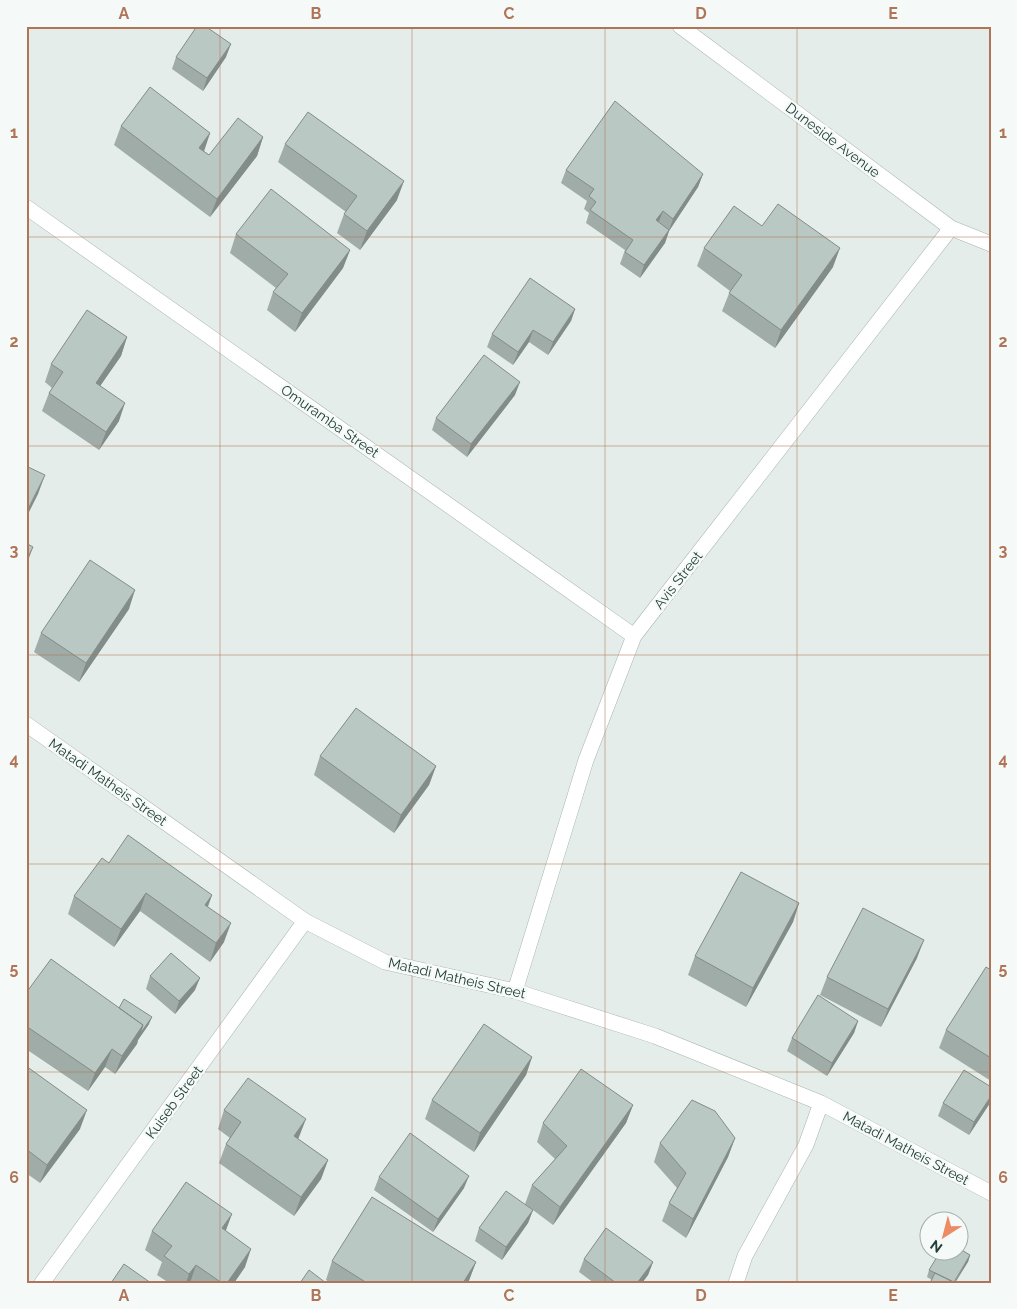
<svg xmlns="http://www.w3.org/2000/svg" width="1017" height="1309" font-family="Raleway,sans-serif">
  <rect width="100%" height="100%" fill="#e5edea"/>
  <g fill="none" stroke-linecap="round" stroke-linejoin="round">
    <defs>
      <path id="street" d="M680,26L951,228L991,244
        M26,207L634,636
        M26,724L305,921L385,962L515,991L655,1036L821,1103L991,1193
        M515,991L586,760L634,636L951,228
        M42,1283L305,921
        M736,1283L745,1256L806,1145L821,1103"/>
    </defs>
    <use href="#street" stroke="#a7b5b1" stroke-width="16"/>
    <use href="#street" stroke="#fff" stroke-width="15"/>
  </g>
  <path fill="#a0aca8" d="M176,57H226L203,91L172,69Z
    M121,126L210,133L204,151L209,155L263,137L257,156L210,217L114,145Z
    M285,144L397,200L360,250L337,233L344,214L346,212L278,162Z
    M566,170L703,174L698,187L669,231L665,243L640,278L620,264L625,250L586,223L589,213L584,209L587,201L561,183Z
    M762,226L833,267L775,348L722,311L730,291L697,266L704,248Z
    M236,234L350,250L343,268L295,332L267,310L273,292L276,288L230,253Z
    M575,309L571,321L548,355L529,342L513,365L487,347L492,334Z
    M127,337L121,356L100,386L119,421L99,450L42,411L49,393L52,388L45,382L51,364Z
    M515,395L467,457L432,430L436,418Z
    M129,609L79,682L34,652L41,633Z
    M320,756L436,766L429,785L394,833L314,775Z
    M109,863L212,895L208,907L224,942L210,962L140,911L114,947L68,914L74,896Z
    M799,903L793,922L746,1007L688,975L695,956Z
    M917,958L881,1027L820,995L827,977Z
    M991,970V1081L939,1048L946,1030Z
    M150,976L195,990L175,1014L146,989Z
    M26,993L119,1008L149,1024L138,1040L137,1044L115,1074L105,1067L88,1091L26,1049Z
    M858,1021L854,1033L827,1076L787,1051L792,1038Z
    M532,1057L526,1075L474,1152L425,1119L432,1100Z
    M26,1066L80,1129L40,1183L26,1173Z
    M943,1103H990L969,1135L938,1116Z
    M633,1105L626,1123L553,1225L525,1204L532,1185L555,1159L537,1142L543,1123Z
    M224,1110L299,1137L298,1139L328,1160L321,1179L294,1216L219,1163L226,1144L230,1138L218,1129Z
    M735,1138L728,1157L686,1238L662,1221L669,1203L677,1188L654,1162L660,1143Z
    M379,1177L464,1188L433,1232L374,1190Z
    M533,1210L528,1223L502,1260L475,1241L479,1228Z
    M152,1231H226L245,1267L234,1283H169L157,1275L162,1262L145,1250Z
    M970,1255L968,1262L932,1280L927,1277L929,1270Z
    M584,1259L653,1262L648,1275L642,1283H594L579,1272Z
    M332,1261L476,1262L468,1283H331L326,1280Z"/>
  <path fill="#828c88" d="M231,44L226,57L203,91L207,78Z
    M210,133L204,151L199,148Z
    M263,137L257,156L210,217L217,199Z
    M703,174L698,187L669,231L665,243L640,278L644,265L669,230L673,219Z
    M404,181L397,200L360,250L367,231Z
    M663,211L658,224L656,220Z
    M840,248L833,267L775,348L781,330Z
    M350,250L343,268L295,332L302,313Z
    M575,309L571,321L548,355L553,342Z
    M533,330L529,342L513,365L518,352Z
    M127,337L121,356L89,402L96,383Z
    M520,382L515,395L467,457L471,444Z
    M125,403L119,421L99,450L106,432Z
    M45,475L38,494L26,518V513Z
    M33,547L26,566V561Z
    M135,590L129,609L79,682L86,663Z
    M436,766L429,785L394,833L401,815Z
    M146,893L140,911L114,947L121,929Z
    M212,895L205,913V905Z
    M799,903L793,922L746,1007L753,988Z
    M231,923L224,942L210,962L216,943Z
    M924,940L917,958L881,1027L888,1009Z
    M200,978L195,990L175,1014L179,1001Z
    M152,1017L149,1024L138,1040L137,1044L115,1074L122,1056L143,1025Z
    M858,1021L854,1033L827,1076L832,1063Z
    M112,1049L105,1067L88,1091L95,1073Z
    M532,1057L526,1075L474,1152L480,1133Z
    M991,1096L990,1103L969,1135L974,1122Z
    M633,1105L626,1123L553,1225L560,1207Z
    M87,1110L80,1129L40,1183L47,1165Z
    M306,1119L299,1137L287,1155L294,1136Z
    M735,1138L728,1157L686,1238L693,1219Z
    M328,1160L321,1179L294,1216L301,1197Z
    M469,1176L464,1188L433,1232L438,1219Z
    M533,1210L528,1223L502,1260L506,1247Z
    M232,1214L225,1233L222,1228Z
    M251,1249L245,1267L234,1283H227Z
    M970,1255L968,1262L955,1283H954Z
    M476,1262L468,1283H463Z
    M653,1262L648,1275L642,1283H637Z
    M196,1265L190,1283H186L189,1274Z"/>
  <path fill="#bac8c3" stroke="#828c88" d="M197,26H205L231,44L207,78L176,57Z
    M150,87L210,133L199,148L209,155L238,118L263,137L217,199L121,126Z
    M615,101L703,174L673,219L663,211L656,220L669,230L644,265L625,252L633,240L590,210L596,202L589,196L594,189L566,170Z
    M308,112L404,181L367,231L344,214L357,196L285,144Z
    M271,189L350,250L302,313L273,292L288,274L236,234Z
    M778,204L840,248L781,330L729,293L742,275L704,248L734,206L762,226Z
    M530,278L575,309L553,342L533,330L518,352L492,334Z
    M87,310L127,337L96,383L125,403L106,432L49,393L63,372L51,364Z
    M484,355L520,382L471,444L436,418Z
    M26,466L45,475L26,513Z
    M26,543L33,547L26,561Z
    M90,560L135,590L86,663L41,633Z
    M356,708L436,766L401,815L320,756Z
    M128,835L212,895L205,905L231,923L216,943L146,893L121,929L74,896L102,858L109,863Z
    M741,872L799,903L753,988L695,956Z
    M863,908L924,940L888,1009L827,977Z
    M171,953L200,978L179,1001L150,976Z
    M51,959L143,1025L122,1056L112,1049L95,1073L26,1026V993Z
    M986,967L991,970V1058L946,1030Z
    M818,995L858,1021L832,1063L792,1038Z
    M124,999L152,1017L140,1034L143,1025L119,1008Z
    M484,1024L532,1057L480,1133L432,1100Z
    M26,1066L87,1110L47,1165L26,1149Z
    M581,1069L633,1105L560,1207L532,1185L567,1146L543,1123Z
    M964,1070L991,1087V1096L974,1122L943,1103Z
    M248,1078L306,1119L294,1136L328,1160L301,1197L226,1144L241,1122L224,1110Z
    M692,1100L715,1111L735,1138L693,1219L669,1203L686,1173L660,1143Z
    M410,1133L469,1176L438,1219L379,1177Z
    M186,1182L232,1214L222,1228L251,1249L227,1283H222L196,1265L189,1274L164,1256L172,1246L152,1231Z
    M506,1191L533,1210L506,1247L479,1228Z
    M372,1197L476,1262L463,1283H367L332,1261Z
    M606,1228L653,1262L637,1283H616L584,1259Z
    M960,1249L970,1255L954,1282L929,1270L940,1252H960Z
    M124,1264L151,1283H111Z
    M309,1270L326,1283H300Z
    M935,1273L955,1283H930Z"/>
  <path fill="none" stroke="#b07557" stroke-width="1" stroke-opacity="0.55" d="M220,26V1283M412,26V1283M605,26V1283M797,26V1283M26,237H991M26,446H991M26,655H991M26,864H991M26,1072H991"/>
  <g text-anchor="middle" dominant-baseline="central" stroke-width="5" stroke-linejoin="round" paint-order="stroke">
    <g font-size="14" fill="#243f39" stroke="#f5faf8">
      <text transform="translate(833 140) rotate(37)">Duneside Avenue</text>
      <text transform="translate(330 421) rotate(35)">Omuramba Street</text>
      <text transform="translate(678 580) rotate(-52)">Avis Street</text>
      <text transform="translate(108 782) rotate(35)">Matadi Matheis Street</text>
      <text transform="translate(457 978) rotate(13)">Matadi Matheis Street</text>
      <text transform="translate(174 1102) rotate(-54)">Kuiseb Street</text>
      <text transform="translate(906 1148) rotate(28)">Matadi Matheis Street</text>
    </g>
  </g>
  <rect width="1017" height="1309" fill="none" stroke="#f5faf8" stroke-width="55"/>
  <g transform="translate(944 1236) rotate(216)"><circle r="24" fill="#f5faf8" stroke="#a1afac"/>
  <path d="M0-4L9 19L0 12L-9 19Z" fill="#ec8c64"/>
  <text y="-8" font-size="14" font-weight="bold" text-anchor="middle" fill="#243f39">N</text>
  </g>
  <rect x="28" y="28" width="962" height="1254" fill="none" stroke="#b07557" stroke-width="2"/>
  <g font-size="16" text-anchor="middle" font-weight="bold" fill="#b07557">
    <text x="124" y="19">A</text>
    <text x="316" y="19">B</text>
    <text x="509" y="19">C</text>
    <text x="701" y="19">D</text>
    <text x="893" y="19">E</text>
    <text x="14" y="138">1</text>
    <text x="1003" y="138">1</text>
    <text x="14" y="347">2</text>
    <text x="1003" y="347">2</text>
    <text x="14" y="556">3</text>
    <text x="1003" y="556">3</text>
    <text x="14" y="765">4</text>
    <text x="1003" y="765">4</text>
    <text x="14" y="974">5</text>
    <text x="1003" y="974">5</text>
    <text x="14" y="1183">6</text>
    <text x="1003" y="1183">6</text>
    <text x="124" y="1301">A</text>
    <text x="316" y="1301">B</text>
    <text x="509" y="1301">C</text>
    <text x="701" y="1301">D</text>
    <text x="893" y="1301">E</text>
  </g>
</svg>
